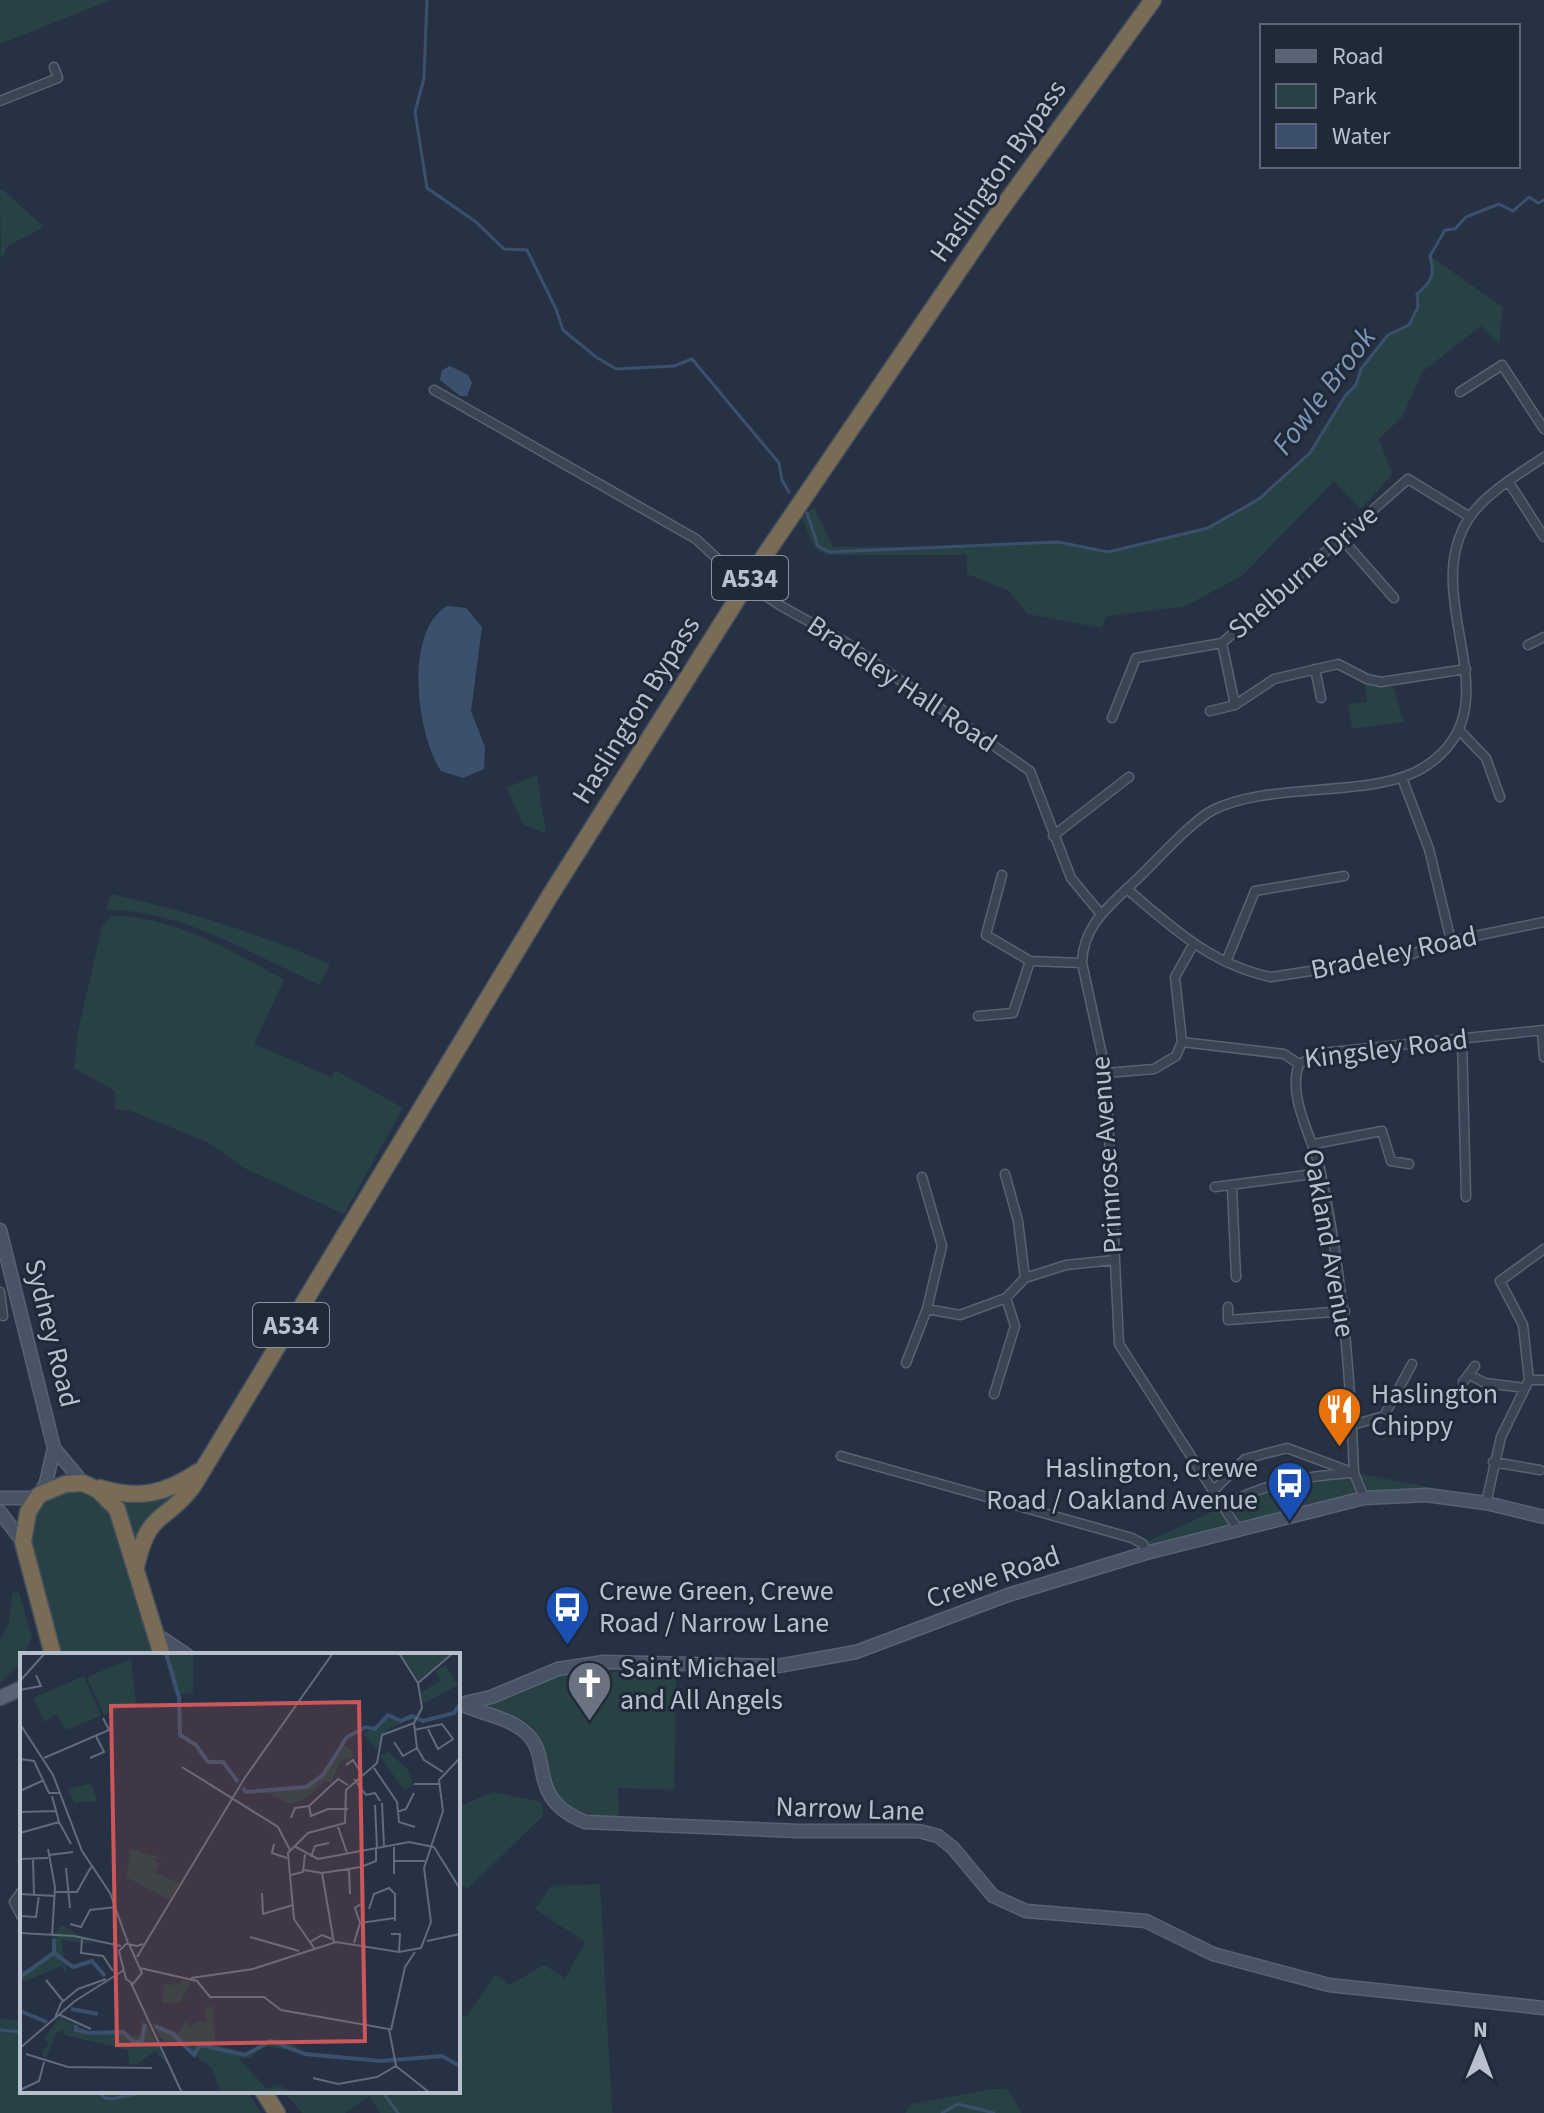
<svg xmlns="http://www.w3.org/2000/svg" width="1544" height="2113" font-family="'Source Sans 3',sans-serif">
  <rect width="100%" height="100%" fill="#263244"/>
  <path fill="#284144" d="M0,0H111L0,44Z
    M3,190L44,227L8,246L1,260L0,191Z
    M1430,256L1503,307L1499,344L1481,326L1423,371L1402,417L1379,439L1392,474L1361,509L1334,481L1243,575L1184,607L1106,616L1102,628L1027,614L1009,591L967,574V555H826L814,547L802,518L814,507L833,547L998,546L1058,542L1108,552L1207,528L1259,499L1310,453L1345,396L1356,385L1361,369L1388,335L1409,325L1418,307L1417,294C1432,282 1435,274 1430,256Z
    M1365,684L1393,687L1404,722L1352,729L1348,704L1367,702Z
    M537,775L546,834L523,824L506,788Z
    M111,894C187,911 258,933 330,964L320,985C252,955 182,909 106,910Z
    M112,916C174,916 231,950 284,980L254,1044L331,1077L335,1070L403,1108L344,1214L244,1168L211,1144L131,1111L115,1109V1091L74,1068L78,1031L102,927Z
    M199,1471L157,1517L136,1567L162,1655H53L24,1525L52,1488L136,1496Z
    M1354,1473L1487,1498L1404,1495L1146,1553L1143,1544L1220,1508L1237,1524L1234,1503L1257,1488Z
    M19,1592L32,1637L22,1661L0,1683V1641L9,1622L12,1593Z
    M623,1671L676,1674L674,1790L618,1788L619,1818C606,1816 587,1816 575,1811C540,1794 556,1747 529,1724C518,1716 500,1712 488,1707L490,1702L563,1676Z
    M493,1792L541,1802L544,1815L467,1889L458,1883V1807Z
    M600,1884L612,2112L615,2113H380L369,2096L345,2113H302L283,2091H458V2014L466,2017L496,1974L509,1985L544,1965L565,1978L585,1942L535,1909L551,1886Z
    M0,2019L22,2020V2091H248L261,2113H0Z
    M992,2089H1007L1022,2113H905L912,2104Z"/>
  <path fill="#3b506d" d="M450,366L468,375L472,383L467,396H460L440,380L442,370Z
    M447,606L466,608L482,627L471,711L485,747L484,769L463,778L441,771C417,735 403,633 447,606Z"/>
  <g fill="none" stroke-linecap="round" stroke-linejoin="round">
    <path stroke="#3b506d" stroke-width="3" d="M427,0L424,78L415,112L427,188L476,222L504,249L527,250L556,309L563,330L596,357L616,369L674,366L692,359L779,463L782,480L789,492
      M807,513L818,546L829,552L1058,542L1108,552L1208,528L1259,499L1310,453L1345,396L1356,385L1361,369L1388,335L1409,325L1418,307L1417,294C1432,282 1435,274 1430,256L1445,230L1455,229L1466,217L1499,204L1513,211L1529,197L1538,203L1544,200
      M0,2030L22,2032
      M97,2091L105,2098L111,2099L151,2091
      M382,2091L398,2113
      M942,2113L958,2104L994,2113"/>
    <defs>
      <path id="street" d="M0,101L58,78L54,67
        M434,390L696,539L737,577
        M1460,392L1502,365L1544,429
        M1508,481L1544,537
        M1343,540L1394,598
        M781,606L844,641L1030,771L1071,878L1100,913
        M1222,643L1235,705L1274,679L1338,664L1367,679L1381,682L1466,669
        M1528,645L1544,637
        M1315,669L1321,698
        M1210,711L1235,705
        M1112,718L1136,658L1222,643L1408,479L1470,517
        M1459,730L1486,758L1500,797
        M1402,778L1429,849L1451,941
        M1053,836L1129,777
        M1002,875L986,935L1030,961L1082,963
        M1127,889C1171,927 1212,965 1271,977L1403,957L1451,941L1544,922
        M1226,962L1255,891L1344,876
        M978,1016L1013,1013L1030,961
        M1542,1031L1544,1057
        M1462,1040L1466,1197
        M1182,1042L1284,1054L1299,1064L1322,1053L1544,1030
        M1299,1064C1287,1097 1312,1136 1320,1169C1342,1270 1350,1371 1354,1473L1364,1498
        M1106,1073L1154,1069L1176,1056L1182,1042L1175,977L1193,945
        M1314,1144L1382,1131L1391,1161L1409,1164
        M1005,1174L1018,1221L1025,1278
        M922,1177L942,1246L927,1309L960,1315L1006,1298L1025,1278L1066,1265L1114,1260
        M1215,1187L1321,1173
        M1232,1187L1236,1277
        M0,1292L3,1316
        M1228,1307V1320L1345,1311
        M906,1363L927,1309
        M1470,1375L1485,1383L1525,1388
        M1529,1380H1544
        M1463,1382L1475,1366
        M994,1394L1015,1326L1006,1298
        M1352,1425L1384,1416L1412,1364
        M841,1456L1132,1538L1143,1544L1146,1553
        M1493,1462L1540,1470
        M1215,1489L1245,1459L1287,1448L1354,1473
        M1486,1503L1501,1437L1529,1380L1523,1325L1500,1281L1544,1249
        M1225,1505C1266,1483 1304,1476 1351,1473
        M1237,1528L1119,1344L1106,1073L1082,963C1083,926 1108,907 1132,884C1153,865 1190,822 1213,810C1273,780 1375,800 1426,766C1518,705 1416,600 1469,518C1486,493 1519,474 1544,457
        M22,1891L14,1902L22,1917"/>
      <path id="secondary" d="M0,1230L54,1448L46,1483L39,1495
        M54,1448L83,1483
        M0,1498H37
        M0,1512L23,1542
        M154,1633L187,1655
        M461,1704C481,1714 508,1717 525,1732C555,1758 524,1797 585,1822L798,1831H919L938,1836L953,1848L993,1896L1026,1911L1146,1921L1213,1954L1329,1985L1544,2008
        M461,1704L491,1697L558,1669L604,1662L778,1666L856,1652L1008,1595L1146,1553L1364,1498L1426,1495L1486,1503L1544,1517"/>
      <path id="primary" d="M0,1698L22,1688"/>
      <path id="highway" d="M100,1488C138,1500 165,1494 198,1472
        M136,1567C149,1508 164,1525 193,1486L551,894L765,555L994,219L1153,0
        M53,1655L23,1542L28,1512L39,1495L65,1484L83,1483L98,1490L117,1509L162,1655
        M263,2091L277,2113"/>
    </defs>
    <use href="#street" stroke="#596270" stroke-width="11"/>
    <use href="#secondary" stroke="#596270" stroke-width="15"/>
    <use href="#primary" stroke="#444d5c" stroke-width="17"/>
    <use href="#highway" stroke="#454f5d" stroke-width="19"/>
    <use href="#street" stroke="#3a4453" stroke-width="8"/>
    <use href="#secondary" stroke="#485366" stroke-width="12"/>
    <use href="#primary" stroke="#586373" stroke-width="14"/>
    <use href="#highway" stroke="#796c57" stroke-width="16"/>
    <defs>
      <path id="street-bridge" d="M737,577L781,606"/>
    </defs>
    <use href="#street-bridge" stroke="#596270" stroke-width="11" stroke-linecap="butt"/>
    <use href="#street-bridge" stroke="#3a4453" stroke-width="8"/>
  </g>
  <defs>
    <symbol id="restaurant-pin" viewBox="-11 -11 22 30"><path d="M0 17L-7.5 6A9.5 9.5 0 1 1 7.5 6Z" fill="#e8710a" stroke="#1f2938"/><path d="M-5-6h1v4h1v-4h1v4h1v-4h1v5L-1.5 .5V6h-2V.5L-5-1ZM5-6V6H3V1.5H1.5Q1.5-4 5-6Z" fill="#fff"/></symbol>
    <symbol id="bus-pin" viewBox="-11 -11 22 30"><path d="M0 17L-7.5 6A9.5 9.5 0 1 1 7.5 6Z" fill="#1a4fb4" stroke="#1f2938"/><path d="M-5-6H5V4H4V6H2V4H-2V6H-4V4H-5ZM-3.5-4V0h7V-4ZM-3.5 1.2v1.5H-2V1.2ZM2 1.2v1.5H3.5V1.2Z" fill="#fff"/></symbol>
    <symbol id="church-pin" viewBox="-11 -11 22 30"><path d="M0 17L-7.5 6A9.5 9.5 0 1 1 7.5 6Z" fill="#6b7280" stroke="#1f2938"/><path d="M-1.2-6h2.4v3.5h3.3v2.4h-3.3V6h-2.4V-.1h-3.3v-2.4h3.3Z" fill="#fff"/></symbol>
  </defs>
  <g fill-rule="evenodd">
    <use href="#restaurant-pin" x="1314" y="1384" width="51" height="69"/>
    <use href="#bus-pin" x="1264" y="1458" width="51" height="69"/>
    <use href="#bus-pin" x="542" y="1582" width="51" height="69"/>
    <use href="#church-pin" x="564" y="1658" width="51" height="69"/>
  </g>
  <g text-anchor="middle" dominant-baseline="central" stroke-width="6" stroke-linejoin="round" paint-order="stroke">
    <g fill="#1f2938" stroke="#8a93a0" stroke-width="2">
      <rect x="712" y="556" width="76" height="44" rx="6"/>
      <rect x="253" y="1303" width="76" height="44" rx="6"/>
    </g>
    <g font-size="26" font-weight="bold" fill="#b8c0cd">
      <text x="750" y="578">A534</text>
      <text x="291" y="1325">A534</text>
    </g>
    <g font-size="28" fill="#b8c0cd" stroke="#1f2938">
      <text transform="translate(998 171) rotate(-55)">Haslington Bypass</text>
      <text transform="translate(1303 572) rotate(-41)">Shelburne Drive</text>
      <text transform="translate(902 684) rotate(34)">Bradeley Hall Road</text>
      <text transform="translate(636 710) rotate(-58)">Haslington Bypass</text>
      <text transform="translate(1394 953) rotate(-12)">Bradeley Road</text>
      <text transform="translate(1386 1049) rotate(-7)">Kingsley Road</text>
      <text transform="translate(1107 1155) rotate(-94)">Primrose Avenue</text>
      <text transform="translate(1329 1243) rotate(80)">Oakland Avenue</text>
      <text transform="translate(52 1333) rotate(76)">Sydney Road</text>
      <text transform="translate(993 1577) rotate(-19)">Crewe Road</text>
      <text transform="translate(850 1809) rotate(2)">Narrow Lane</text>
    </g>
    <g font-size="28" fill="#b8c0cd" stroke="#1f2938" text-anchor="start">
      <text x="1371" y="1394">Haslington<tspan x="1371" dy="32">Chippy</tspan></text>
      <text x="1258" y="1468" text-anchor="end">Haslington, Crewe<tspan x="1258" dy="32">Road / Oakland Avenue</tspan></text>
      <text x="599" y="1591">Crewe Green, Crewe<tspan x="599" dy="32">Road / Narrow Lane</tspan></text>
      <text x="620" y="1668">Saint Michael<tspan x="620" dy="32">and All Angels</tspan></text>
    </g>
    <g font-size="30" font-style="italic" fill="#7e96b5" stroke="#1f2938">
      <text transform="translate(1324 391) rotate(-53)">Fowle Brook</text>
    </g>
  </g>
  <g transform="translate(20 1653)">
    <rect width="440" height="440" fill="#263244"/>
    <path d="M144,0H173V40L155,42ZM380,0H431L399,27ZM111,6L116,50L84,62L67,24ZM425,12L438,32L403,51L400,40L420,28L416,18ZM64,23L81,63L46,77L37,61L24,69L13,45ZM368,62L381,68L394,65L366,77L357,96L342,80L356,76ZM321,90L333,98V104L320,109L311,131L306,127L283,147L270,151L247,140L223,139V132L226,138L286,134L303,122ZM368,98L387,116L394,132L384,137L360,103ZM71,130L77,148L54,150L48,136ZM111,196L147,207L132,205L139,210L135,220L159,230L150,247L106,224ZM42,272L74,291L41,287L47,322L42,313L0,330V316L8,318L34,300L32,283ZM161,327L171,328L161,349L142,350L144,331L160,332ZM185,354H193L195,391L225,400L256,386L277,393L279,399L245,393L229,406L218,405L247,436L258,432L274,440H202L191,414L156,389L148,394L131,370L158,380L166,368L171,375L176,369H187ZM40,364L69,378H105L111,383L121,381L122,368L126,370L148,412L135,398L116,412L109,411L108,397L45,382L43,377L36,380L26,405L22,401L29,389L24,386Z" fill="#284144"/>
    <path fill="none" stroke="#3b506d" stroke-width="4" d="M146,0L159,44L160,82L176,92L188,109H203L218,129M223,135L226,139L286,134L303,122L327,84L346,74L355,76L368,62L381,68L392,63L403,68L434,60L440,51M34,300L53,314L72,308L85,323M0,324L34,300V286M51,356L78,361M0,358L27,369M56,372V377L69,380L103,379L115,390L122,387L125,371M135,373L153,381L174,402L180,392L225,402L251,388L285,401L361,408L422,403L440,413"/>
    <path fill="none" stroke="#606b7b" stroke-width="2" d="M379,0L398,30M0,28L25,0M398,30L402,55L394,70L397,95L404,107L423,119M398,30L433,0M0,37L21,33L16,22M0,71L33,122L62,198L90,240L108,290M394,77L422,71L433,86L418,96L408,76M374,89L383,103L397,95M24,105L89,77L83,65M70,105L84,99L76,83M0,106L14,108L29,140H40M326,112L333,107L342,121M162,114L258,174L270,197M354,115L377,149L379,169L395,174M334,126L346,142L355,140L360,148M394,131H419M0,138L24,127M362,150L364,194M355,152L357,195M289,153L291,163L308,156H328M0,159L36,158M377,159L386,156L394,140M271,165L275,155L289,153L318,126L328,132M39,169L51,191M318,174L327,200M0,180L39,169L32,143M254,191L252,200L267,205M274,193L298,206L389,189L414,194M374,194V221M414,194L440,236M28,196L35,234L32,283M29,202L53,199M291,204L295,193L309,190M0,206L28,205M13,206L14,241M374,208H405M46,215L50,255M329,216L330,241M284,217L302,220L341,214L356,208V195M302,220L314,290M271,222L283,219L285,201M35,239H57L71,214M242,240L243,261L273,252M0,241L35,243M349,256L354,241L369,235L375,241V268M0,263L16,264L19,242M340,270L375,265M50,271L61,274L70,257L96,254M0,280L54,283L101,293M371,281H380L379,299M230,284L279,298M62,285L61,300L83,303L93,318M407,288L440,281M290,289L302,282L312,286M334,290L340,270L335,255L344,249M109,291L122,320L113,331L106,326L99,298L106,291H108L117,293L123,291M294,295L274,266L268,200L288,180L325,170L326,137L357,110L362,82L394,70M117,304L224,126L313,0M120,315L177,328L190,344H244L261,357L369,376L376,413L410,440M171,325L233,316L316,289L379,299L401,295L411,269L404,215L423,158L419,127L440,105M26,327L43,348M111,330L162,440M40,362L71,376M35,365L41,350L58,336L86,326M371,377L385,314L395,299M0,395L55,348L104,317M6,401L48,414L132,415M293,425L318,431L357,424L376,413M0,437L19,428L24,409"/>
    <path fill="#cd565a" fill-opacity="0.15" stroke="#cd565a" stroke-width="4" d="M339,49L345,388L97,392L91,53Z"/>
    <rect width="440" height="440" fill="none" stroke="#b8c0cd" stroke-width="4"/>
  </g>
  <rect x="1260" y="24" width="260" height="144" fill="#1f2938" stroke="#5c6574" stroke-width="2"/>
  <rect x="1276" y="50" width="40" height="12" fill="#586373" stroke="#5c6574" stroke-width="2"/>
  <text x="1332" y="64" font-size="24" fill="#b8c0cd">Road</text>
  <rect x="1276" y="84" width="40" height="24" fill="#284144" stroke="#5c6574" stroke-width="2"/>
  <text x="1332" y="104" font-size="24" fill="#b8c0cd">Park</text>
  <rect x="1276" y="124" width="40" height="24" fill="#3b506d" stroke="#5c6574" stroke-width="2"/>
  <text x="1332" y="144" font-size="24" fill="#b8c0cd">Water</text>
  <g transform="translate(1480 2049) rotate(1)" stroke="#1f2938" stroke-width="6" paint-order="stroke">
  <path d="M0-6L14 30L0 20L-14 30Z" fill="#b8c0cd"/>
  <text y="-12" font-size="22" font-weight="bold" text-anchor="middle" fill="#b8c0cd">N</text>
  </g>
</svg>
